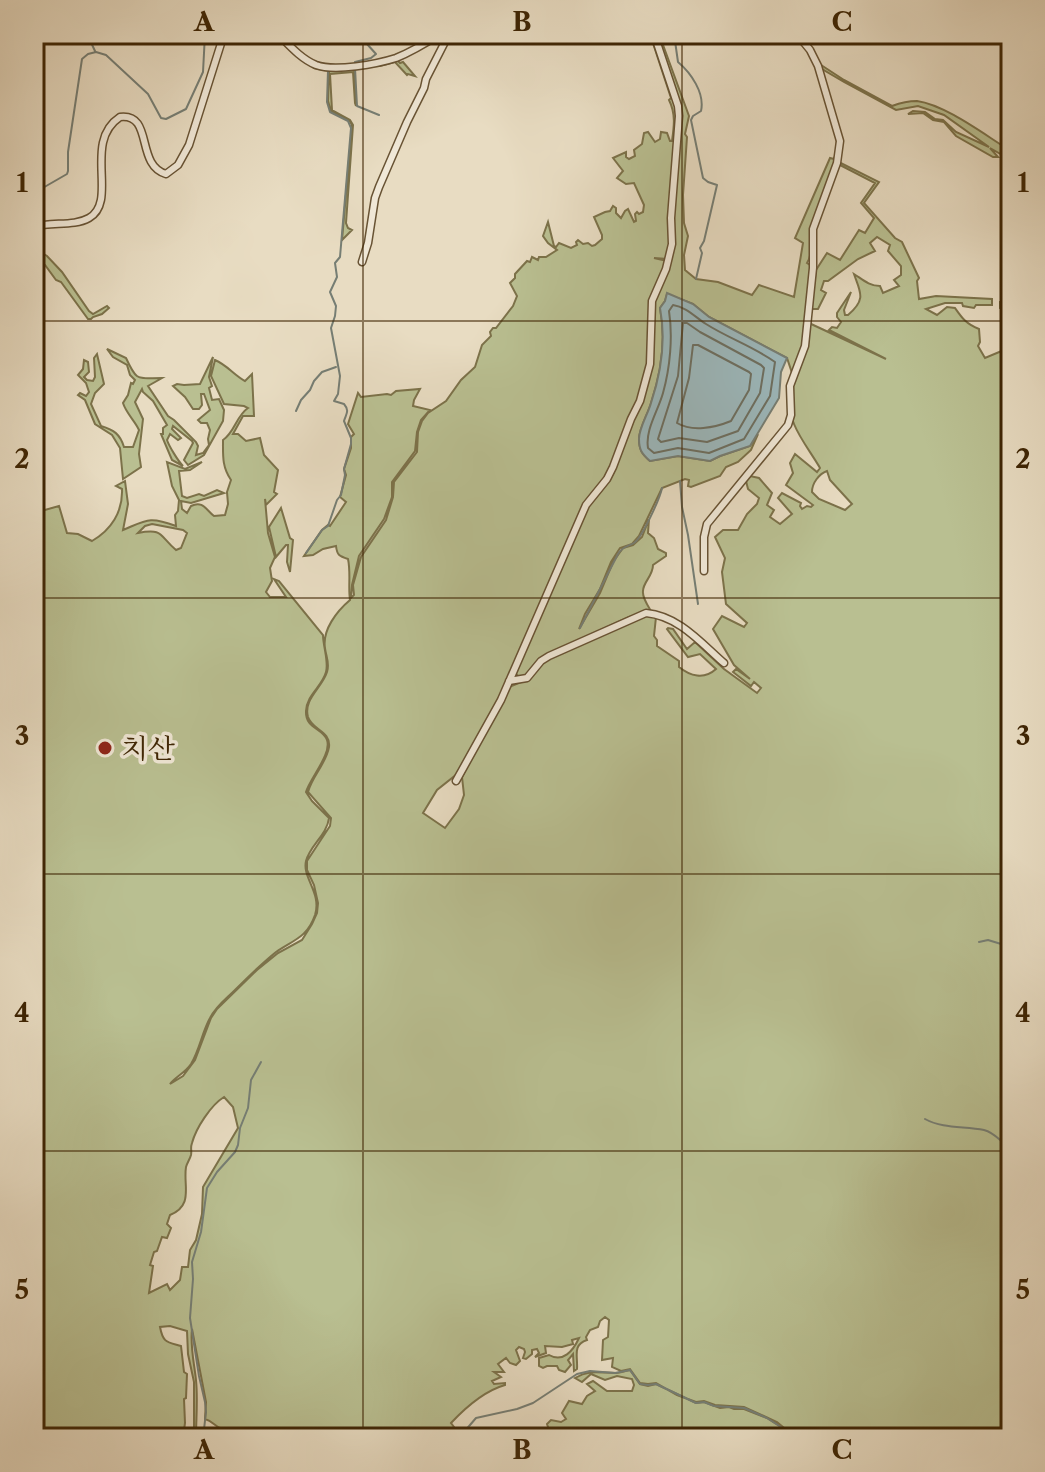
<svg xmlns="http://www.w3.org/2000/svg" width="1045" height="1472" font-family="'Libre Caslon Text','Noto Serif KR',serif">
  <rect width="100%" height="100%" fill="#e8dcc2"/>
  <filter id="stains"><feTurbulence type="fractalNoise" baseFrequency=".0025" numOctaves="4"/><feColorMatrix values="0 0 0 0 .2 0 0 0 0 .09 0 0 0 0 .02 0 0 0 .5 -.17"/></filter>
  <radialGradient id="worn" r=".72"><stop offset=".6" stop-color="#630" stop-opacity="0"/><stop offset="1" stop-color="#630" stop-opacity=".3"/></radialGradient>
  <path fill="#b9bf91" stroke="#7c724a" stroke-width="2" fill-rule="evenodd" d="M274,34L319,67L397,60L400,63L403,62L415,76L408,74L407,75L395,62L380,66L354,67L356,106L355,103L353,72L330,74L332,110L350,120L353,125L346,223L348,228L352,230L342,240L352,125L349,120L331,111L328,101L329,71L314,68Z
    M650,34H653L676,106L677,117L671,231L668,259L654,258L667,261L656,286L650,356L642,392L613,467L589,499L500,700L462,770L437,790L423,813L445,828L459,809L464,795L462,777L465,771L509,687L524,681L545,660L645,615L656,617L654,636L657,640V646L679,661V667C690,676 704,680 716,669L700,654L688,657L667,629L668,628L673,629L687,649L695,642L724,669L757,693L761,688L754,682L751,686L733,672L736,669L750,679L734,665L713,629L722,616L744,627L747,623L726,604L722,572L725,558L715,537L723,530H738L747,514L757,504L759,498L748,489L746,481L750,476L759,478L772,493L767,505L774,510L770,517L780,524L792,514L778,498L782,493L801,503L800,506L802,509L807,506L811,507L813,505L786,485L793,473L790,463L795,454L817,472L820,468C812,454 800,439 794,424C783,400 802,348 809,323L886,359L829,330L832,327L837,328L841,322L837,317V313L851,292L844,310L845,315H848C867,299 860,292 854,274C862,279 869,286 880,286L883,293L899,286L894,280L901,275V266L888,251L890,245L877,237L870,243L875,251L858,259L828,281H824L821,290L826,293L818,309H811L816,270L827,253L840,260L859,230L865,233L874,218L861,203L875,183L838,164L839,162L879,182L864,203L895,238L902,242L919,278L917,281L919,299L936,296L992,299V305H976L974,308L963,306L962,303H945L926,309L937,315L947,307L955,308C962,318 966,324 979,329L980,342L978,346L985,358L1004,350L1006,310L1000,308V302L1011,303V1140H1009V1144L1011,1145V1438H531L548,1427L547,1424L551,1420L561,1422L566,1419L562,1413L569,1401L582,1404L587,1396L595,1391L587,1384L593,1381L607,1391H632L634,1385L632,1379L617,1376L605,1380L591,1374L582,1382L575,1378C590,1369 599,1373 616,1373C620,1373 625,1371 630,1370L640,1384L648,1386L656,1384L696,1403L704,1402L720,1408L729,1407L734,1409H744L767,1418L789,1432L777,1422L744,1407L715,1405L704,1401L696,1402L677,1395L656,1383L648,1384L640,1383L630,1369L621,1371L612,1367L613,1358L602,1360L603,1340L608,1337L609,1320L605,1317L600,1321L598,1327L590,1330L586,1337L587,1340C572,1345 578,1356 577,1369L574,1371L573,1354L568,1360L571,1365L565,1372L559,1370L557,1366H547L543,1368L539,1366V1358L549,1355C563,1363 573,1351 579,1338L572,1340L573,1344L562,1347L545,1346L546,1353L535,1357L539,1353L537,1349L532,1350V1354L526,1359L523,1358L525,1352L524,1349L519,1347L516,1350L520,1361L516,1365L510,1363L506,1358L498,1364L504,1372H494L501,1377L492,1381L494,1384L505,1383V1385C484,1391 466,1407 451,1423L454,1427L444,1434L446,1438H227L222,1429C215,1427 213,1421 205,1419L206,1402L192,1329C190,1346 194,1362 196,1380C198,1399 196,1419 196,1438H194V1382L188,1354L187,1331L170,1326L160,1327C163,1343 167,1342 181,1346L184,1372L187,1374L186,1398L184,1399L185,1423L183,1438H34V513L59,506L67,533L78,534L92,541C111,530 123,512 122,489L116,486L125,481L128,504L123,530C147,520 149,516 176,526L175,515L178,511L179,500L172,486L167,462L185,469L202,462L190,470L179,471L182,496L187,498L199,494L204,496L217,490L224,493L191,503L181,501L182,509L187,513L191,506C203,500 206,510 214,516L225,515L228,504L227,492L231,480C222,467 223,456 223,440C235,432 236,416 248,408L244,406L224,404L211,376L215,360C227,365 234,375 245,381L252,374L254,416H243L233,434H238L246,441L260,438L264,455L278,470L274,492L277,494L266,505L265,499L268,533L275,557L270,568L272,581L266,592L270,597H286L274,579L279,581L323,635C323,646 329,662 326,672C322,687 307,694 306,711C305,729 323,728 327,740C332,754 310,778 306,792L312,801L329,818C327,835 310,845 306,861C302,878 322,893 315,915C307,938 293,940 276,952C261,964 248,977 235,990C226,999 216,1006 210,1018C202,1032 200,1049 191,1064C185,1073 175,1077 170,1084L183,1076L195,1060L211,1018L217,1009L257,970L278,953L302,940L312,924L317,913L318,903L314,885L307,870V861L330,826L331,818L308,792C312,776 326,764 329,747C331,731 312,730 308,717C303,699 322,688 327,672C330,663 326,657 325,648C322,630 337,611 350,600C348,587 351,573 348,559C339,556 337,555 336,546L323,549L313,555L304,556L322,530L328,525L330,526L346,502L340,497L346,475L344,469L351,448V437L354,434L348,424L358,393L361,397L387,394L391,395L396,391L420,389L414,400L413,406L430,410L421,420L417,432L415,451L392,482V497L384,519L359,556L352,585L351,598L354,595L353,585L361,557L386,520L393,497L394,482L417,452L418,432L422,421L428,413L446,401L461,380L475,367L482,345L491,336L490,332L493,328H496L513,306L517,296L510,283L515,278V274L527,261L530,262L532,257L538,260L539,257H546L557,250L548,243L543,236L548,222L554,246L556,247L559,243L571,248L577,245L576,242L578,240L583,244L588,243L592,246L595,245L602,239V235L594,217L605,212L610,211L613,206L616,208V213L621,218L625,211L628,209L634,222L636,221L635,214L637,212L639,214L643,212L644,205L634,183L626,184L617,178L623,171L613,158L626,152V157L629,159L635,156L634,150L642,144L644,133L648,132L655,142L660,139L661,132L667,133L670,141H672C674,127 676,114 669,100L671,98ZM827,471L830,480L852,504L845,510L819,499L812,492C812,483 819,474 827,471ZM152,524L183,530L187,533L181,548L176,550C159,536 164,528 138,533L145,526ZM224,1097L233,1107L238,1128L203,1187L202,1214L196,1240L190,1250L188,1267H182L180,1280L170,1290L167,1284L149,1293L153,1266L150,1265L154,1252L157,1251L162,1237L167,1238L171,1228L167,1224L170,1215C194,1205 183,1186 186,1167C187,1163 190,1159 191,1155C192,1149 190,1149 192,1143C196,1128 211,1105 224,1097Z
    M656,34H659L689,116L685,134L687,137L683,195L684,223L688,236L684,255L685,270L696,279L718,282L752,295L759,285L794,297L803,243L795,238L830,158L834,159C838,150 837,142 836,133L813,60L808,49L795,34C799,37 804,42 807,47C818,64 841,131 839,149C836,176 818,200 812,226C809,239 814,252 807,263L813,267L804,341L792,373L787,358L709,317L693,304L667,294L665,301L660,308C666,339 661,373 651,403C648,414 639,428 639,439C639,450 642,454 650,461L678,456L710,461L720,456L750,446L758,434L751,450L738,462L726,467L720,476L691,487L688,486L689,480L685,479L662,488L639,536L632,544L620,548L611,562L600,589L585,614L579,629L600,593L613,562L623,548L633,545L642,537L649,519L648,533L654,538L658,549L666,553V556L653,565C653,576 643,582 643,591C642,597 648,606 651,611L629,617L550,653L538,662L529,674L520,678L515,673L583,514L613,474L633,420L644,397L653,356L654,302L668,268L674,243L673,213L681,117L678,102Z
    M818,63L844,80L892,106C900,103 909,101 917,101C946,105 986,136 1011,151V160L990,148L998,157H993L956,136L944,122L933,120L923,113L908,114L913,111L925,112L935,119L943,120L956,132L989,147L944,115L918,106L896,110L844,82L822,69Z
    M34,248L47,256L62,272L89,311L93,314L107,306L109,308L102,314L93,317L91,319H88L61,282L56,280L45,265L34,257Z
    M107,349L126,358C137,382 137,378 162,378L148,386L168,416L174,420L196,442L198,446L196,455L203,453L209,445L208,439L210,430L207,423H201L198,420L210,410L204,394H201L202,405L199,409H193L185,397L173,386L177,384L184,385L200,384L213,357L209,377L212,386L209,388L212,400L219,399L224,410L223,421L204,455L188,465L184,460L193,443L192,441L173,426L172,429L181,438L178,440L170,434L167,440C169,446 178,461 183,466L172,460L161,434H163V428L167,425L153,401L143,392L142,389L135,402L143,419L139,454L141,467L123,479L120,448L112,435L95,424L85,400L78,395L80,393L86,396L89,392L86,383L78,375L83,369L84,360L88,362L89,372L84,377L87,380L93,381L95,377L94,358L97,354L104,384L95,393L91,404L101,426C114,430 120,434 124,447H133L139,430C135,421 126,413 123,403L128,395L131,383L133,384L135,380L130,375L127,365L113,357Z
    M281,508L290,538L293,540L290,572L287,562L288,545H286L276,557L269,527Z"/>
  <path fill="#9cb9be" stroke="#767e74" stroke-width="2" d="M667,293L693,304L709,317L787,358L781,372L779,398L750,446L720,456L710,461L678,456L650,461C642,454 639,450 639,439C639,428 648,414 651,403C661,373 666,339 660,308L665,301Z"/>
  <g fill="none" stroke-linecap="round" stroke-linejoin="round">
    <path stroke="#6d6f61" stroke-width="2" d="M673,305C686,307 695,317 706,324C728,338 754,347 775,362L770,396L744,439L709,453L678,448L654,453L648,448C645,430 658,411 663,393C670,368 673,337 669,311Z
      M683,323H687L700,332L761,365L764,368L760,393L738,431L707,442L679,438L661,442L658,439L678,376Z
      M693,345H698L749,372L751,374L749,390L731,421C714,428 692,432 677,423L689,378Z"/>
    <path stroke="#767e74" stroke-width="2" d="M87,34L95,51
      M413,34L415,37
      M674,34L678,62C691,73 705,93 701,111L693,116L691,120L703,178L708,182L717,185L704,241L700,248L702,253L696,279
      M998,34L1011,47
      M355,62L371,58L376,54L358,34
      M355,68L357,106L379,115
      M34,193L67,174L68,171V152L82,59L88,54L96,52L106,55L148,94L161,118L166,119L186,109L203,72L205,34
      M34,202L44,218
      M296,411L301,400L310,390L314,381L322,372L336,367
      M680,481L682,507L688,535L698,604
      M306,553L322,530L328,526L337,500L341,495L345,475L344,469L351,444V438L344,421C346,414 350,411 344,404L334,401L338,394L340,376L331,328L335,316L336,306L330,292L337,277L335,263L340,257L351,128L348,121L330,112L327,102L328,71H341
      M580,628L618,554C623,546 627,547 634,543C642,538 660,498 662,488
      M979,942L988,940L1011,947
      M925,1119C943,1129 964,1126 984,1130C996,1133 1001,1143 1011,1148
      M203,1438L206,1412L205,1402L199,1376L190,1318L193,1279L192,1262L201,1232L207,1188L217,1172L235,1152L238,1145L240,1128L248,1108L251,1080L261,1062
      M454,1438L464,1432L476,1418L517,1409L533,1403L577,1374L590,1371L615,1373L630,1370L640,1384L648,1385L656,1384L696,1403L704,1402L714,1406L744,1408L767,1418L787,1431"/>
    <defs>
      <path id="minor" d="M278,34C289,45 301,59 316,65C335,72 377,64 396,58C411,52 426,43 440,34
        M34,227C51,221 73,227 89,218C119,201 82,142 120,117C154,113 135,165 166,174L178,165L189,145L224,34
        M362,262L368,243L375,198L379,187L407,122L424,88L426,79L449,34
        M704,571V537L707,524L788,425L791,415L790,386L805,346L813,268V229L837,163L840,141L818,66L810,50L797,34
        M509,681L527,678L541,661L549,656L646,613C679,616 701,643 724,663
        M456,781L501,700L586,505L607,479L613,467L631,419L640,401L650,364L652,301L666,269L672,244L671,218L679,116L678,106L654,34"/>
    </defs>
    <use href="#minor" stroke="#685334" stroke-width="9"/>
    <use href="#minor" stroke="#f0e8d7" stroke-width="6"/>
  </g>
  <path fill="none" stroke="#3e2504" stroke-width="2" stroke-opacity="0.55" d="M363,34V1438M682,34V1438M34,321H1011M34,598H1011M34,874H1011M34,1151H1011"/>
  <circle fill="#8f2418" stroke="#f0e8d7" stroke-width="3" cx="105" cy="748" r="8"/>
  <g text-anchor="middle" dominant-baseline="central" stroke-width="7" stroke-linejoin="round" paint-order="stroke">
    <g font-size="28" fill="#3e2504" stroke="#f0e8d7" text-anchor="start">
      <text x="121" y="748">치산</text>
    </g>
  </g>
  <rect width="1045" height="1472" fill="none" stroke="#e8dcc2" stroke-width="88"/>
  <rect x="44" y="44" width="957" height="1384" fill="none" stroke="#3e2504" stroke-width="3"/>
  <g font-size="26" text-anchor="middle" font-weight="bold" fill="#3e2504">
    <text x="204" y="31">A</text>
    <text x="522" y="31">B</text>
    <text x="842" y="31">C</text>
    <text x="22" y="192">1</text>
    <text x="1023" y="192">1</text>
    <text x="22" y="468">2</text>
    <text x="1023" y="468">2</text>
    <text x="22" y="745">3</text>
    <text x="1023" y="745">3</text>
    <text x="22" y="1022">4</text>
    <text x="1023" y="1022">4</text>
    <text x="22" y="1299">5</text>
    <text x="1023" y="1299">5</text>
    <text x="204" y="1459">A</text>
    <text x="522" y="1459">B</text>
    <text x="842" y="1459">C</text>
  </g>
  <rect width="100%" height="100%" filter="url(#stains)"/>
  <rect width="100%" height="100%" fill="url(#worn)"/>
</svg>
